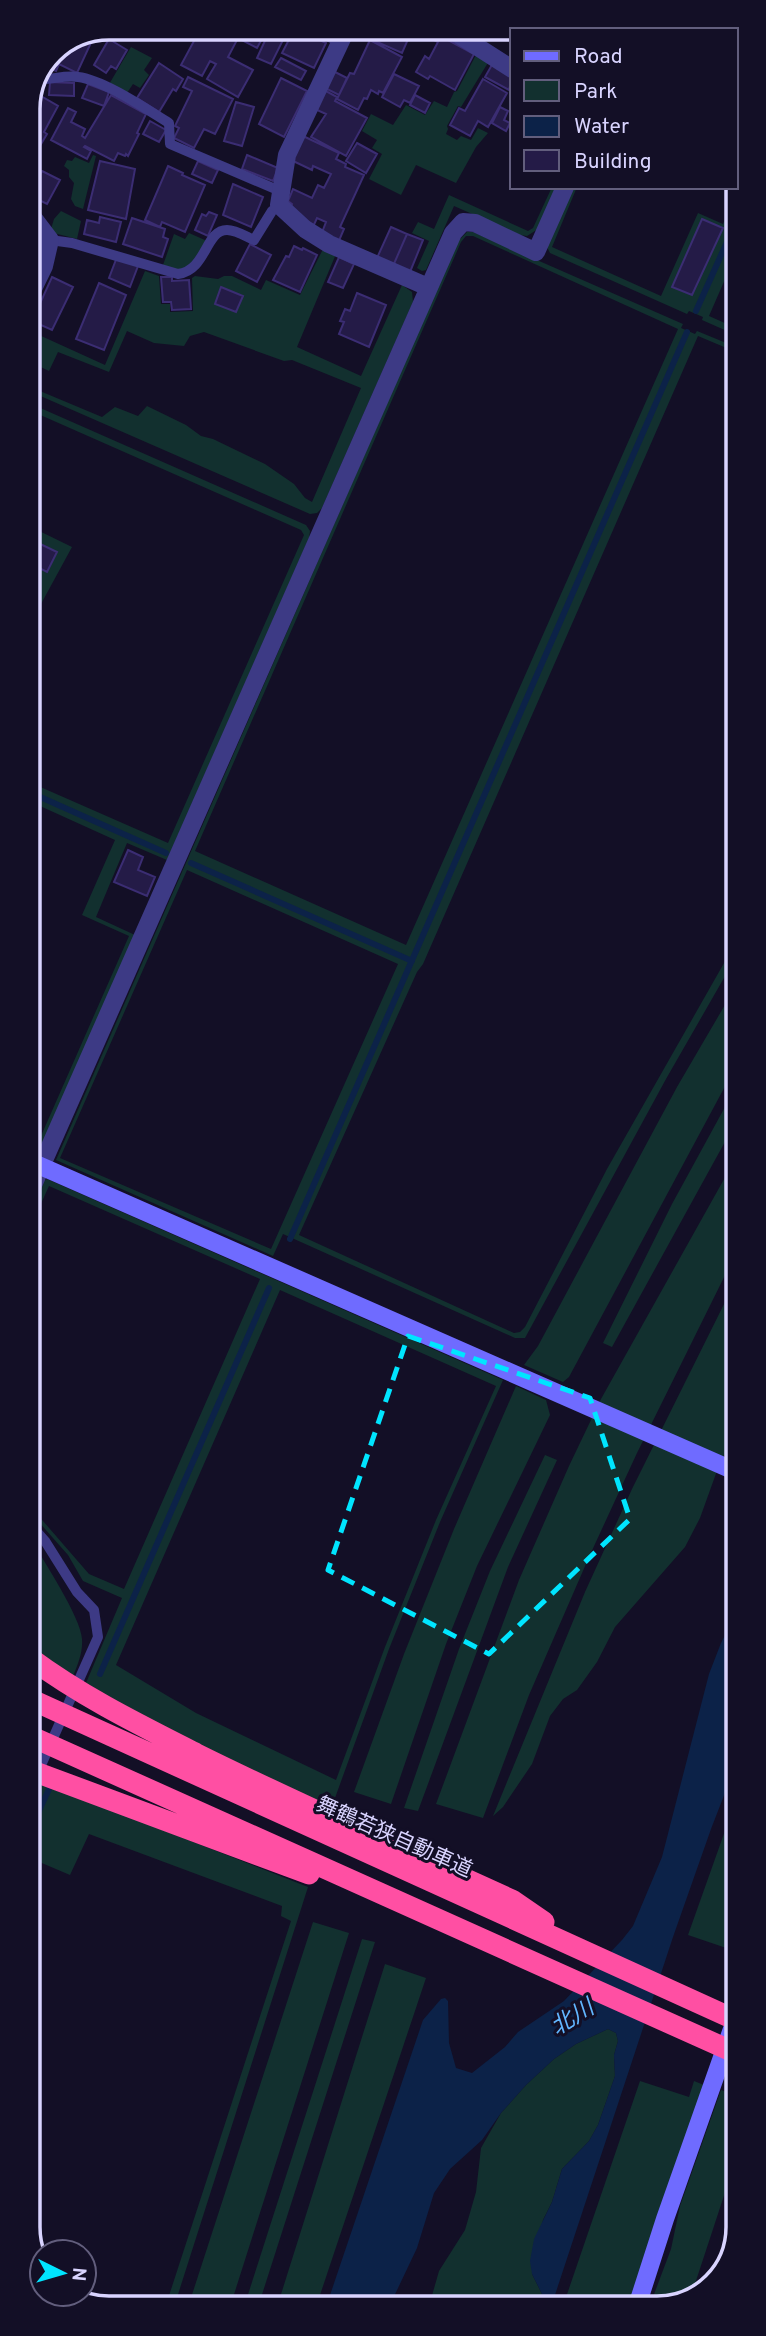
<svg xmlns="http://www.w3.org/2000/svg" width="766" height="2336" font-family="Overpass,'Noto Sans JP',sans-serif">
  <rect width="100%" height="100%" fill="#130f26"/>
  <path fill="#12302f" fill-rule="evenodd" d="M131,47L152,58L144,70L149,75L140,88L133,84L125,96L108,86Z
    M477,53L489,61L461,107L458,106L447,126L448,129L446,134L457,140L461,136L471,140L478,128L488,133L476,147L456,183L416,165L401,195L369,179L382,154L372,148L377,140L362,131L371,114L393,125L406,105L425,115L434,101L447,107L454,92L457,91Z
    M93,155L96,156L83,209L75,206L71,199L74,183L69,177V170L64,166L67,160L72,161L75,157L89,163Z
    M552,187H556L538,229L527,236L520,235L454,206L426,270L422,271L417,268L429,241L412,233L418,222L434,229L449,195L528,231L533,228Z
    M573,187H577L552,247L661,296L698,213L723,224L735,197L736,254L709,316L736,328V335L702,320L703,317L689,311L687,314L550,253L547,247Z
    M61,211L81,221L77,239L50,232L54,219Z
    M467,232H473L683,324L681,328L695,334L697,331L736,347V352L698,336L423,964L417,972L299,1235L514,1333L520,1332L525,1327L607,1169L736,942V957L666,1079L525,1338H515L283,1234L273,1256L56,1160L458,241ZM466,236H473L678,329L406,945L195,851L461,242ZM187,870L398,964L271,1249L60,1158Z
    M189,233L207,241L187,269L177,270L163,265L174,234L185,239Z
    M323,249L336,254L297,347L361,376L402,285L412,292L413,302L322,508L317,513L310,514L29,391L28,386L102,417L115,407L138,416L147,406L186,425L201,436L213,439L265,464L294,484L305,498L312,502L361,388L292,360L284,361L204,332L190,336L184,346L154,343L127,331L109,372L58,352L49,371L28,361V330L105,365L145,271L159,276L161,304H170V312L193,311L192,278L195,276L218,279L224,276H232L261,290L266,280L300,295Z
    M29,403L306,525L310,531L309,538L167,860L127,843L96,917L135,935L42,1145L37,1152L29,1148V1145H37L129,936L82,915L115,840L29,801V782L168,843L304,535L301,530L29,410Z
    M29,526L72,547L29,626Z
    M736,986L737,1064L569,1377L563,1382L524,1365L538,1346L677,1087Z
    M737,1085V1120L612,1347L603,1343L672,1204Z
    M737,1156V1251L637,1453L589,1557L529,1695L483,1818L436,1804L519,1580L569,1466L601,1399Z
    M47,1179L503,1380L440,1522L389,1649L331,1809C248,1770 165,1731 86,1683L122,1598L83,1581L68,1555L30,1512V1506L89,1574L124,1589L260,1279L49,1186L29,1230V1214L43,1182ZM280,1290L496,1386L436,1520L385,1647L336,1780L196,1713L116,1665Z
    M737,1278V1435L729,1445L718,1468L700,1518L685,1547L615,1627L597,1662L577,1690L563,1699L550,1716L532,1764L503,1807L493,1816L585,1592L632,1489Z
    M516,1386L546,1400L550,1415L477,1566L446,1644L391,1804L354,1792L404,1654L454,1529Z
    M545,1455L557,1460L508,1567L418,1811L404,1808L459,1649L490,1571Z
    M30,1537C42,1559 81,1617 82,1639C83,1652 78,1664 73,1676L33,1649L30,1643Z
    M43,1783L308,1887L174,2307L165,2308L291,1921L281,1916L282,1906L89,1834L70,1875L30,1858V1818Z
    M737,1797L738,1952L688,1935Z
    M313,1922L349,1933L230,2307H188Z
    M362,1939L375,1942L258,2307H244Z
    M385,1964L426,1978L316,2307H277Z
    M608,2029L616,2033L618,2041L614,2055L615,2076L598,2125L589,2141L562,2169L552,2202L543,2220L532,2274L545,2300L553,2301L552,2306H429L439,2271L465,2230L476,2192L481,2148L501,2113L526,2085L554,2059L576,2044Z
    M640,2081L689,2097L694,2081L704,2085L629,2306H563Z
    M721,2090L738,2096V2153L691,2296L678,2305H650L671,2249L680,2206Z"/>
  <path fill="#0c2248" d="M737,1612V1762L711,1829L673,1937L553,2301L545,2300L532,2274L530,2261L534,2239L552,2202L562,2169L589,2141L598,2125L615,2076L614,2055L618,2041L616,2033L608,2029L576,2044L554,2059L526,2085L501,2113L482,2140L450,2169L434,2193L417,2248L389,2307H326L423,2020L441,1999L445,1998L448,2001L449,2043L456,2068L472,2073L505,2047L518,2032L564,2001L622,1940L633,1926L662,1857L709,1674L721,1643Z"/>
  <g fill="none" stroke-linecap="round" stroke-linejoin="round">
    <path stroke="#0c2248" stroke-width="6" d="M696,311L736,222
      M29,792L166,853
      M191,863L412,961
      M290,1239L687,332
      M100,1674L269,1288
      M30,1830L50,1787"/>
  </g>
  <path fill="#241b47" stroke="#3b2d73" stroke-width="2" d="M113,28H139L133,39Z
    M201,28H268L257,48L238,38L228,57L253,70L238,97L207,79L216,64L210,61L202,76L181,65Z
    M295,28L326,43L314,68L282,53Z
    M353,28H413L402,53L352,31Z
    M432,28H438L451,35L448,40L474,54L455,90L430,76L428,79L416,72L425,56L429,59L438,42L428,37Z
    M269,32L283,40L271,64L257,58Z
    M95,34L77,73L59,64L56,71L45,66L52,51Z
    M109,39L127,50L116,69L111,66L106,73L94,65Z
    M370,40L402,57L383,93L379,91L378,94L371,90L367,99L364,98L358,110L337,99L350,73L354,74Z
    M281,58L306,71L301,80L275,67Z
    M159,63L183,79L176,91L173,89L159,112L137,98Z
    M493,63L512,78L509,90L485,77Z
    M333,71L347,78L339,95L325,88Z
    M394,74L419,86L410,103L404,100L400,107L382,97Z
    M188,77L233,99L215,134L204,129L194,148L174,138L179,128L175,126L192,91L183,87Z
    M281,78L307,91L284,137L259,124Z
    M483,79L507,93L488,127L478,121L470,136L450,125L459,108L465,111Z
    M50,82L74,83V96L49,95Z
    M88,84L109,92L104,106L82,98Z
    M324,90L337,97L335,101L367,118L346,156L311,137L326,114L317,110Z
    M34,92L58,106L44,132L47,134L38,149L35,147L33,150L28,147V104Z
    M111,95L146,114L137,133L139,134L128,156L126,154L125,156L118,153L114,161L85,146L84,147L91,151L87,159L51,140L68,108L76,112L71,122L85,129L82,136L85,138Z
    M415,95L430,103L425,113L410,105Z
    M236,102L254,107L242,146L224,141Z
    M500,107L508,111L504,120L510,123L506,131L492,123Z
    M150,121L166,130L159,142L143,134Z
    M303,136L339,153L336,159L346,164L345,167L364,175L340,227L344,229L338,243L321,235L326,222L317,218L312,229L290,209L292,204L288,201L293,189L312,198L318,185L324,188L331,174L313,166L312,170L291,160Z
    M357,143L377,154L366,173L346,161Z
    M28,155L38,159L28,185Z
    M247,155L278,168L273,181L242,169Z
    M100,161L135,169L126,219L88,210Z
    M198,161L218,170L212,183L192,174Z
    M168,166L183,173L182,175L205,185L185,232L162,222L160,227L145,220Z
    M42,171L60,180L47,204L29,195Z
    M233,184L263,197L251,227L223,215Z
    M209,212L217,215L208,236L195,230L202,214L206,216Z
    M100,217L121,222L116,242L84,234L87,220L99,223Z
    M132,218L165,229L163,237L168,239L162,257L123,244Z
    M702,219L723,228L692,295L672,287Z
    M391,227L407,234L393,266L377,258Z
    M407,234L423,240L410,272L393,266Z
    M250,244L271,255L257,282L236,271Z
    M294,246L302,250L303,248L317,255L300,292L273,280L286,256L289,257Z
    M117,257L138,266L130,287L109,278Z
    M339,257L354,264L343,288L328,282Z
    M52,277L73,287L52,330L32,321Z
    M161,277H172V281L189,280L191,309L172,310L171,302H163Z
    M99,283L126,295L104,350L76,339Z
    M221,287L243,296L236,312L215,304Z
    M357,293L386,305L369,347L339,334L344,322L340,321L345,309L350,311Z
    M34,541L57,552L47,572L29,563V552Z
    M128,850L143,857L138,870L155,877L147,896L114,882Z"/>
  <g fill="none" stroke-linecap="round" stroke-linejoin="round">
    <path stroke="#3d3a85" stroke-width="10" d="M310,28L340,42
      M39,79C52,80 63,75 78,77C104,80 146,109 169,123L170,144L280,191
      M50,240L72,243L178,274C207,270 205,230 227,230C236,230 245,236 254,240L272,211L279,205
      M30,1524L45,1541L77,1592L94,1610L98,1637L30,1790"/>
    <path stroke="#3d3a85" stroke-width="18" d="M347,28L287,155L279,205L305,229L329,244L428,287
      M448,28L512,69
      M634,30L635,28
      M28,211L50,240L44,266L28,299
      M29,1194L453,233L463,222L475,223L536,252L565,187"/>
    <path stroke="#6f6bff" stroke-width="18" d="M29,1161L737,1472
      M637,2306L665,2219L738,2012"/>
    <path stroke="#ff4fa3" stroke-width="21" d="M30,1658C81,1696 140,1725 197,1754C300,1805 407,1852 512,1900L544,1922
      M30,1699L738,2021
      M30,1736L738,2054
      M30,1770L309,1874"/>
  </g>
  <path fill="none" stroke="#00e5ff" stroke-width="5" stroke-dasharray="14 9" stroke-linejoin="round" d="M408,1336L590,1398L630,1519L489,1654L328,1570Z"/>
  <g text-anchor="middle" dominant-baseline="central" stroke-width="6" stroke-linejoin="round" paint-order="stroke">
    <g font-size="21" fill="#d9d4ff" stroke="#130f26">
      <text transform="translate(394 1838) rotate(24)">舞鶴若狭自動車道</text>
    </g>
    <g font-size="23" font-style="italic" fill="#62b6ff" stroke="#130f26">
      <text transform="translate(573 2019) rotate(-32)">北川</text>
    </g>
  </g>
  <path d="M0 0H766V2336H0ZM109 40H657A69 69 0 0 1 726 109V2227A69 69 0 0 1 657 2296H109A69 69 0 0 1 40 2227V109A69 69 0 0 1 109 40Z" fill="#130f26" fill-rule="evenodd"/>
  <path fill="none" stroke="#d9d4ff" stroke-width="3.5" d="M109 40H657A69 69 0 0 1 726 109V2227A69 69 0 0 1 657 2296H109A69 69 0 0 1 40 2227V109A69 69 0 0 1 109 40Z"/>
  <rect x="510" y="28" width="228" height="161" fill="#130f26" stroke="#625e7d" stroke-width="2"/>
  <rect x="524" y="51" width="35" height="10" fill="#6f6bff" stroke="#625e7d" stroke-width="2"/>
  <text x="574" y="63" font-size="21" fill="#d9d4ff">Road</text>
  <rect x="524" y="80" width="35" height="21" fill="#12302f" stroke="#625e7d" stroke-width="2"/>
  <text x="574" y="98" font-size="21" fill="#d9d4ff">Park</text>
  <rect x="524" y="116" width="35" height="21" fill="#0c2248" stroke="#625e7d" stroke-width="2"/>
  <text x="574" y="133" font-size="21" fill="#d9d4ff">Water</text>
  <rect x="524" y="150" width="35" height="21" fill="#241b47" stroke="#625e7d" stroke-width="2"/>
  <text x="574" y="168" font-size="21" fill="#d9d4ff">Building</text>
  <g transform="translate(63 2273) rotate(95)"><circle r="33" fill="#130f26" stroke="#625e7d" stroke-width="2"/>
  <path d="M0-5L12 26L0 18L-12 26Z" fill="#00e5ff"/>
  <text y="-10" font-size="19" font-weight="bold" text-anchor="middle" fill="#d9d4ff">N</text>
  </g>
</svg>
